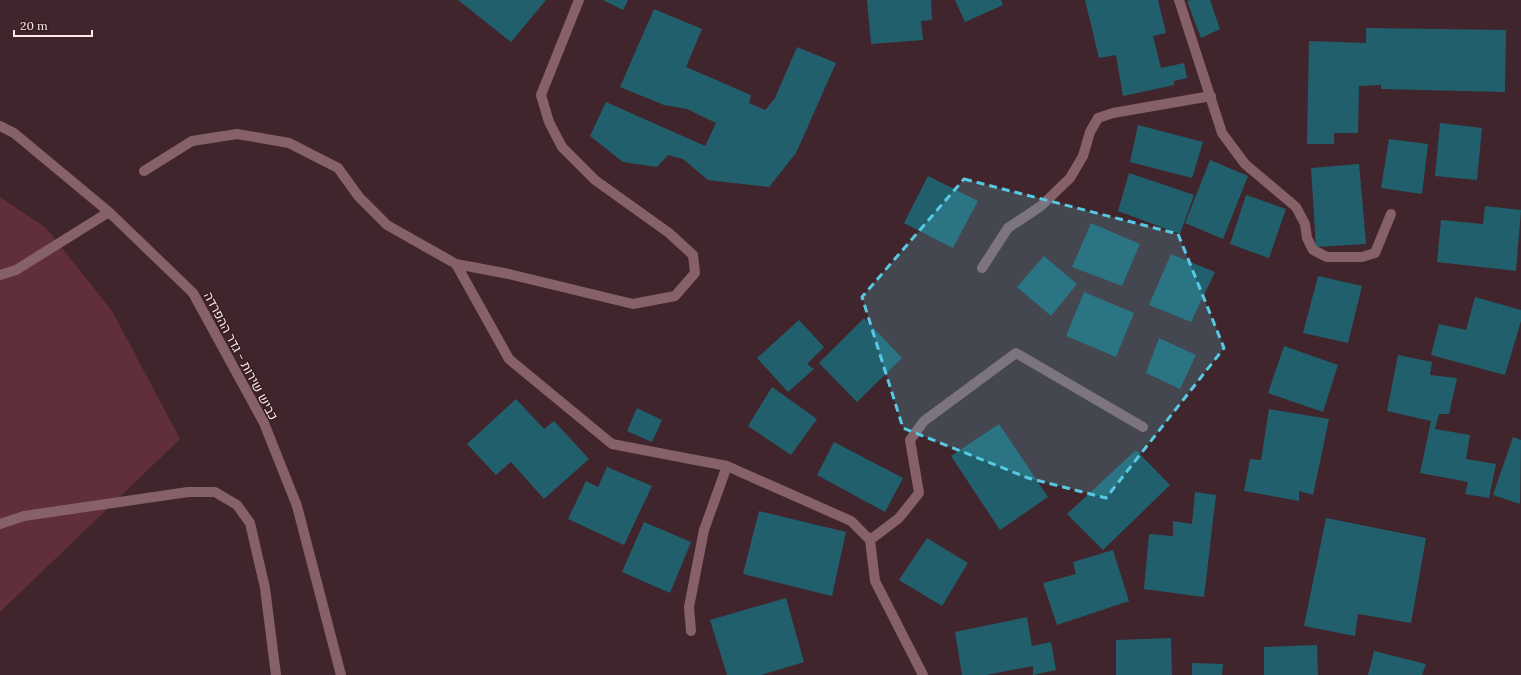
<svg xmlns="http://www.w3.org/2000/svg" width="1521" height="675" font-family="Lora,Heebo,serif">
  <rect width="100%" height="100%" fill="#40262c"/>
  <path fill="#602f3b" d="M0,197L46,228L112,311L180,439L0,612Z"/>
  <path fill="#215f6d" d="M458,0H546L511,42Z
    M603,0H628L623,10Z
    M867,0H931L932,20L921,21L923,40L871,44Z
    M955,0H1001L1003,5L965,22Z
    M1085,0H1158L1166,33L1153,36L1161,68L1184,63L1187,78L1174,81V85L1123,96L1116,55L1099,58Z
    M1191,0H1210L1220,29L1201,38L1187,1Z
    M654,9L702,29L686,67L751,95L749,103L765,110L775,98L797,47L836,63L796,153L769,187L708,180L683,159L668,155L657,167L623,162L590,136L606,102L705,146L716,123L687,109L664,105L620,87Z
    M1366,28L1506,30L1505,92L1381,89V85L1359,86L1358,133H1334V144H1307L1309,41L1366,43Z
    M1440,123L1482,128L1477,180L1435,176Z
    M1138,125L1203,142L1192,178L1130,162Z
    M1389,139L1428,144L1422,194L1381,188Z
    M1210,160L1248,176L1223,239L1185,223Z
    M1359,164L1366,244L1316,247L1311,168Z
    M1129,173L1194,195L1180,234L1118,211Z
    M928,176L978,201L953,248L904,223Z
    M1246,195L1286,209L1269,258L1230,244Z
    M1485,206L1521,210L1516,271L1437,262L1441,220L1483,224Z
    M1091,223L1140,244L1122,286L1072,267Z
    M1171,254L1215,272L1191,322L1149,305Z
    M1044,256L1077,284L1051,316L1017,287Z
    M1318,276L1362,286L1348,343L1303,333Z
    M1084,292L1134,313L1116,357L1066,336Z
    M1475,297L1521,310V321L1505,375L1431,355L1439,324L1466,330Z
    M864,318L902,358L857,402L819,363Z
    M799,320L824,347L807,364L814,369L788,392L757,358Z
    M1159,338L1196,355L1180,389L1146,373Z
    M1284,346L1338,365L1323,412L1268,393Z
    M1398,355L1432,362L1430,375L1457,378L1449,414H1439L1435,429L1470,435L1466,459L1496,464L1489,498L1465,494L1468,482L1420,473L1431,421L1387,411Z
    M772,387L817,419L791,455L748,426Z
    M516,399L544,429L554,421L589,459L544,499L511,462L496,475L467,444Z
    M637,408L662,420L652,442L627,431Z
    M1269,409L1329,419L1313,495L1299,491V501L1244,491L1250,459L1261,460Z
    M999,424L1048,497L1000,530L951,456Z
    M1513,437L1521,440L1520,504L1493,495Z
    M834,442L903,478L885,512L817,475Z
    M1136,450L1170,485L1103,550L1067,514Z
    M607,467L652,486L624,545L568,519L586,481L598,487Z
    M1195,492L1216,495L1204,597L1144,589L1149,534L1173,536V521L1192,524Z
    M759,511L846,532L832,596L743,574Z
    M1326,518L1426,538L1411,623L1358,614L1355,636L1304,626Z
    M644,522L691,542L670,593L622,572Z
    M927,538L968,563L942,606L899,580Z
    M1113,550L1129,601L1057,625L1043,583L1076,574L1073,562Z
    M786,598L804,662L761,675H727L710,620Z
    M1027,617L1032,646L1051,642L1056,670L1033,675V666L986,675H962L955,632Z
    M1171,638L1172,675H1116V640Z
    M1317,645L1318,675H1264V647Z
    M1374,651L1426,664L1422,675H1368Z
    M1192,663L1223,664L1222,675H1192Z"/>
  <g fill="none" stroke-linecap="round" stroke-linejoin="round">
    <path stroke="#866168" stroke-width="10" d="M541,95L579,0"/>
    <path stroke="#866168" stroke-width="10" d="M1179,0L1222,133L1245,164L1296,207L1305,224L1307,238L1313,250L1327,257H1362L1375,253L1391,214
      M541,95L549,122L562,147L595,180L669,233L693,255L695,273L675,296L633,304L509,274L456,264L509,359L612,444L727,466L851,521L870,540L875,581L923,675
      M0,126L14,133L109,212L193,293L264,423L297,506L341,675
      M144,171L192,141L237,134L289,143L338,168L359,197L387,225L456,264
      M982,268L1008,228L1041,206L1070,178L1083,156L1090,132L1098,118L1113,113L1211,96
      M0,275L16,270L109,212
      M0,524L24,516L188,492H215L237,505L250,523L265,588L276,675
      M870,540L899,518L919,493L910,440L924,421L1016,353L1143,427
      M691,631L689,607L704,530L727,466"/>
  </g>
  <path fill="#57c9e2" fill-opacity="0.2" stroke="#57c9e2" stroke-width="3" stroke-dasharray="8 5" stroke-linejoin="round" d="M964,179L1178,234L1224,348L1106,498L1028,478L903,428L862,297Z"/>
  <g text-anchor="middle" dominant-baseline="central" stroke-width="3" stroke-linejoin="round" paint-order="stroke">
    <g font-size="13" fill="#fceaed" stroke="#361d22">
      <text transform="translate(241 356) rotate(62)">כביש שירות - גדר ההפרדה</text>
    </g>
  </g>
  <path d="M14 30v6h78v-6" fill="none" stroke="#fceaed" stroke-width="2"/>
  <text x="20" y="30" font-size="12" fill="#fceaed" stroke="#361d22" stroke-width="3" paint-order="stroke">20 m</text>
</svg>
